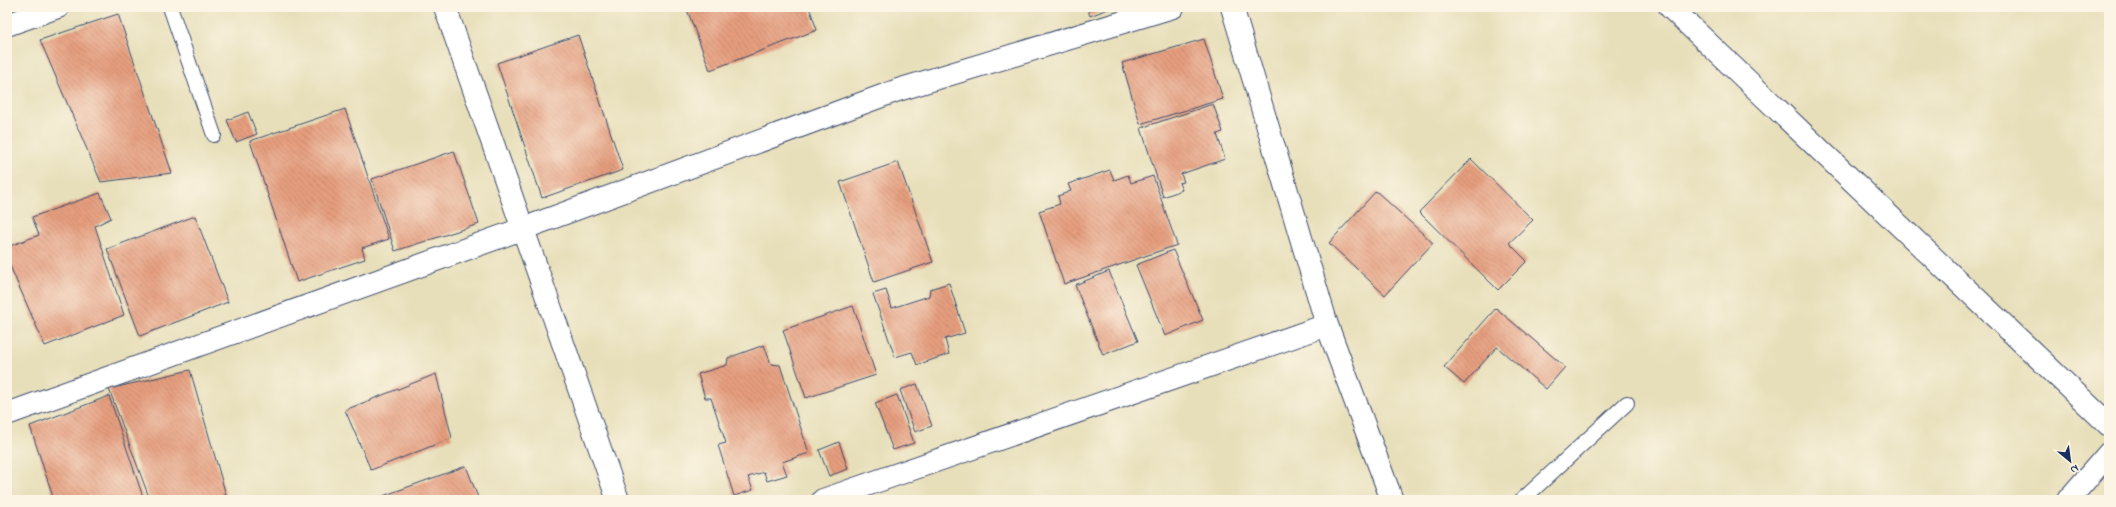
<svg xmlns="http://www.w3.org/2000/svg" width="2116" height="507" font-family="'Indie Flower',sans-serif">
  <defs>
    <pattern id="building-back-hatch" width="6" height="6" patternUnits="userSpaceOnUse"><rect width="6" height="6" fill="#e69e7e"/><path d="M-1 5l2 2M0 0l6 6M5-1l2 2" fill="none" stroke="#ba816a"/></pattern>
  </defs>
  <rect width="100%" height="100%" fill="#fcf5e5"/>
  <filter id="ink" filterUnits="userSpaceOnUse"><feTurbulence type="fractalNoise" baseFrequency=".025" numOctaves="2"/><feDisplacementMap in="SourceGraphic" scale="8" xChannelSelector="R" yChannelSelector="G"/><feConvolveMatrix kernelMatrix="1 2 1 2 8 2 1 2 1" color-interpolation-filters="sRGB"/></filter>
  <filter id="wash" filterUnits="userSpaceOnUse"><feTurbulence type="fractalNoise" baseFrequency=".012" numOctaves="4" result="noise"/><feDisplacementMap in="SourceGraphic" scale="16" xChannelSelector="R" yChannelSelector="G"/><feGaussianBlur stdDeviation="0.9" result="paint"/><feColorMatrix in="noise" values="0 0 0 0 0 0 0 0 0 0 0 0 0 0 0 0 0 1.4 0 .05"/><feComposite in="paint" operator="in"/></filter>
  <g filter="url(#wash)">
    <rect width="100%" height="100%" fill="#e7dfba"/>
    <g id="blocks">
      <path fill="url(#building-back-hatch)" d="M686,7H809L817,30L710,70Z
        M1087,7H1113L1090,16Z
        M118,14L172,173L101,182L40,40Z
        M578,35L623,170L542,198L497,63Z
        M1204,39L1223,99L1140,124L1122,63Z
        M1213,104L1223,132L1217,134L1225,159L1181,174L1184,182L1179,183L1182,190L1163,197L1141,128Z
        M345,109L389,239L362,248L365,259L297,282L250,141Z
        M248,112L257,134L236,142L227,120Z
        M454,151L479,224L395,251L372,179Z
        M1471,159L1533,220L1509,243L1527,261L1498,290L1419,212Z
        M898,162L933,262L874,282L840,182Z
        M1110,170L1114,180L1128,175L1131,183L1153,176L1177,245L1064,284L1039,211L1060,204L1058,196L1071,191L1068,184Z
        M1376,191L1433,243L1385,295L1329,243Z
        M100,193L111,218L95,226L124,315L45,346L7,259V247L39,235L32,217Z
        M195,216L228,302L140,336L107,249Z
        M1173,250L1203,320L1165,336L1136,265Z
        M1109,271L1138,341L1103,355L1075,285Z
        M949,283L965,333L945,339L949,354L917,365L912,352L895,357L873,294L886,290L892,308L929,296L930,289Z
        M853,306L876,375L806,398L783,330Z
        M1496,308L1565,367L1546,389L1497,347L1464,384L1444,367Z
        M764,345L771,364L780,365L809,453L782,462L787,475L767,481L764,472L748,477L753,490L734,496L718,445L726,443L711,398H705L698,374L727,365L728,358Z
        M190,370L226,495L212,500H150L109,389Z
        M436,374L452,438L371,470L345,410Z
        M917,384L932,426L915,432L900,390Z
        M897,395L914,443L893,450L875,403Z
        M109,396L144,500H54L30,426Z
        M839,442L848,469L829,476L819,450Z
        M466,466L479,500H372Z"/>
    </g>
  </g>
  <g filter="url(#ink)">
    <use href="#blocks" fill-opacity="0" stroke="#3a496c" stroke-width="1"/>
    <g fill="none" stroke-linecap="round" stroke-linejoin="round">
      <defs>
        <path id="service" d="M170,7L214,135
          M1522,500L1627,403"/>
        <path id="minor" d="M445,7L618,500
          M1232,7L1327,325L1392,500
          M1670,7L2109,425
          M7,25L58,7
          M7,414L522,229L898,90L1173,7
          M823,500L1327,325
          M2068,500L2109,453"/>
      </defs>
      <use href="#service" stroke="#3a496c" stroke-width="16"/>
      <use href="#minor" stroke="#3a496c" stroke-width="24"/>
      <use href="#service" stroke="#fff" stroke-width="14"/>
      <use href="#minor" stroke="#fff" stroke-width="22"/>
    </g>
  </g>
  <rect width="2116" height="507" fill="none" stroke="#fcf5e5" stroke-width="24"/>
  <g transform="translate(2070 461) rotate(151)" stroke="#fcf5e5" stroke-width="3" paint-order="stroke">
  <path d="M0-3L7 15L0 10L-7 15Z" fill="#1b2f5e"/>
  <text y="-6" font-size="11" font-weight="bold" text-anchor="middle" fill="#1b2f5e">N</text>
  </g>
</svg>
